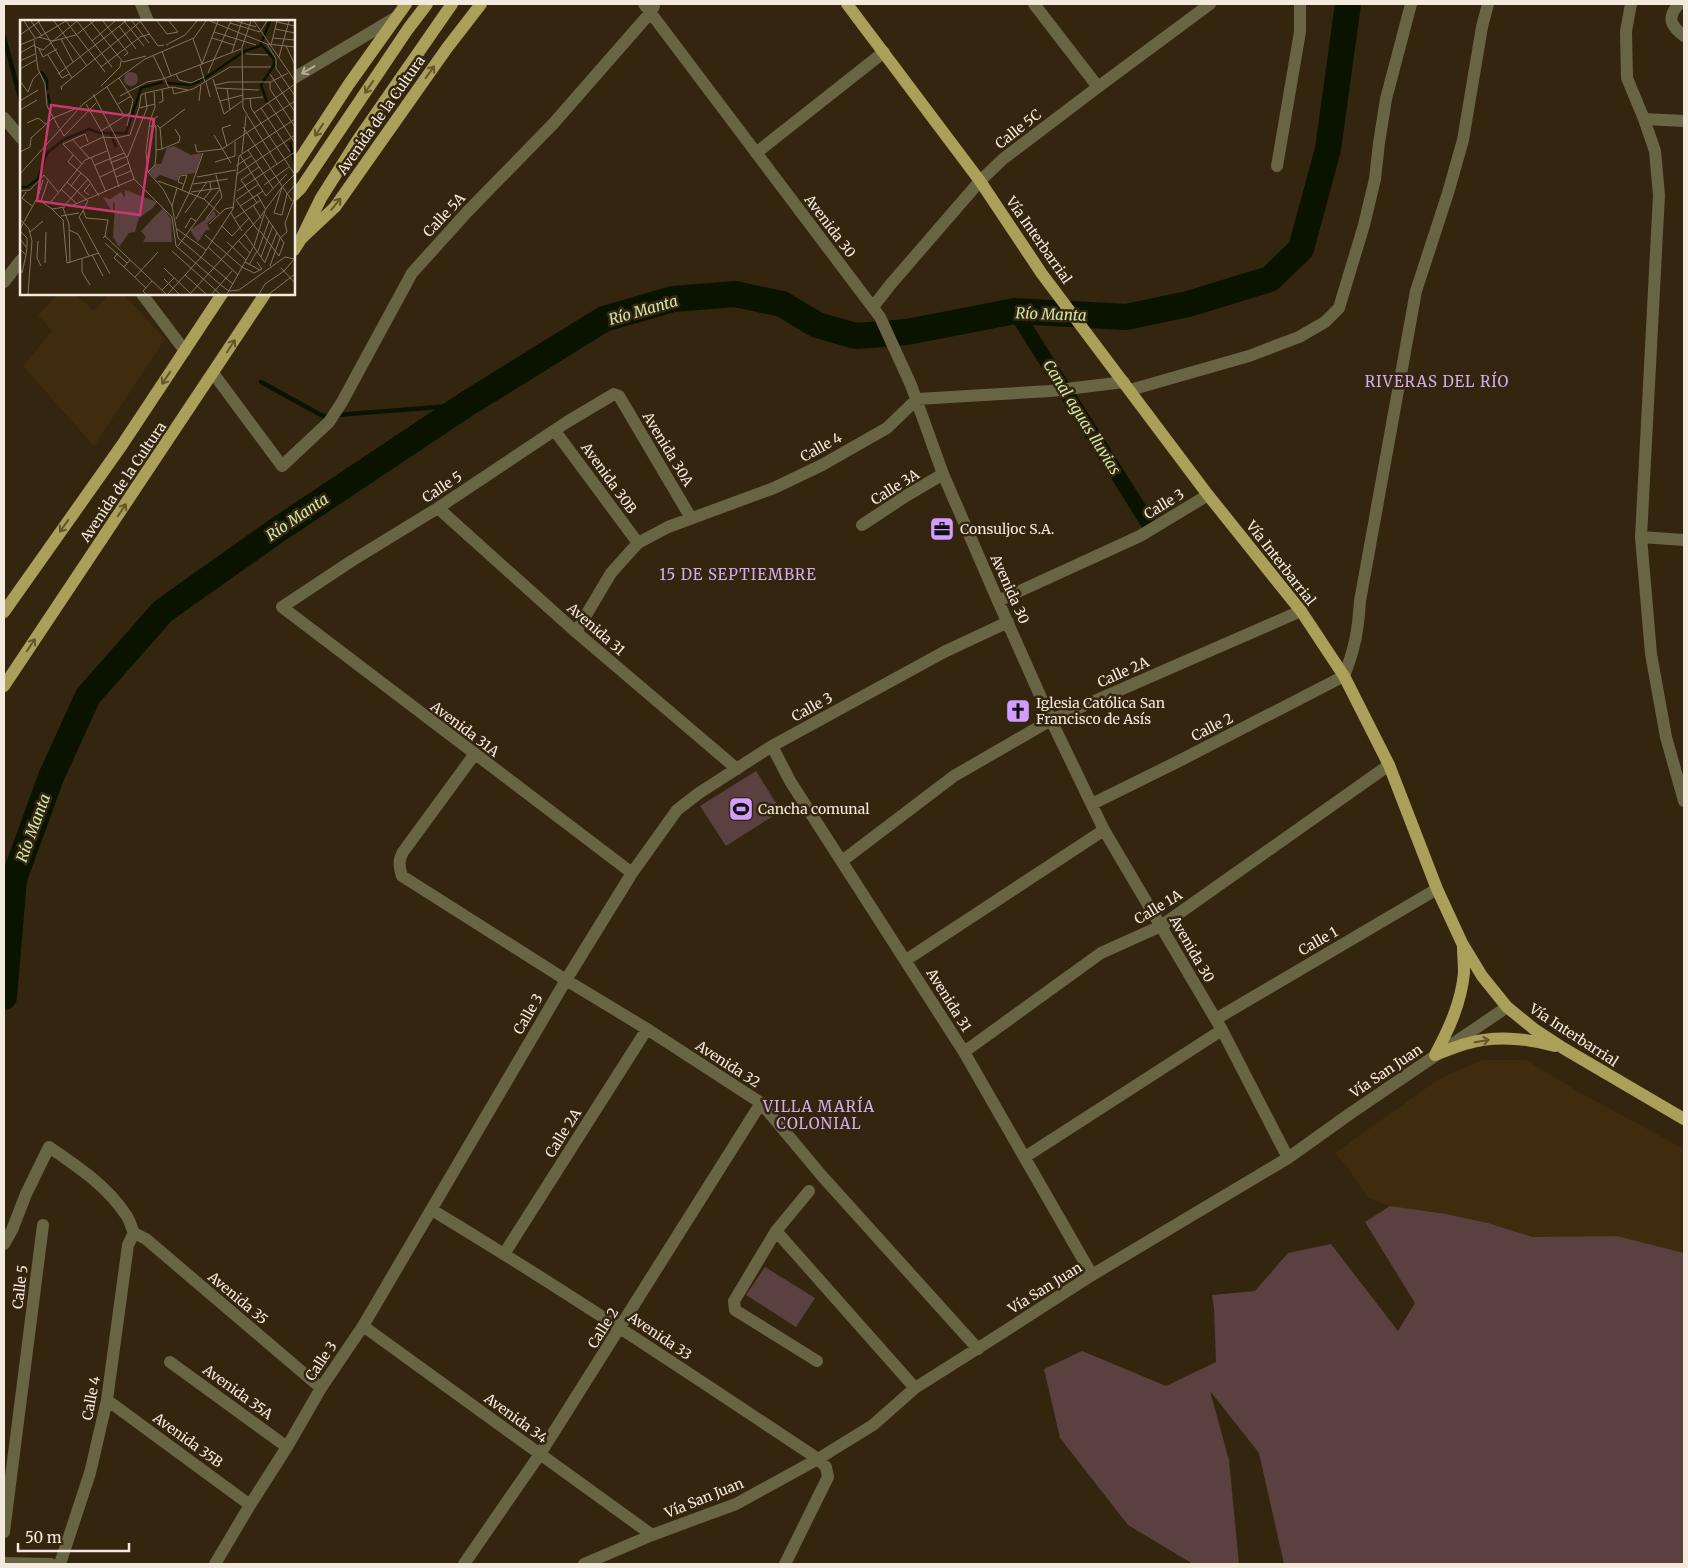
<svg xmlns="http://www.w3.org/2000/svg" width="1688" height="1568" font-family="Merriweather,serif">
  <rect width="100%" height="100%" fill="#34250f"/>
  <path fill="#3f2c0f" d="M58,294H75L94,311L109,294H123L165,339L94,446L23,366L52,331L38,315Z
    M1482,1060H1526L1577,1091L1684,1149V1253L1617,1236L1532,1237L1488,1223L1446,1214L1390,1206L1368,1198L1348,1168L1335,1153L1439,1079Z"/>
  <path fill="#5a403e" d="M756,771L781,811L726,846L700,806Z
    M1390,1206L1446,1214L1488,1223L1532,1237L1617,1236L1684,1253V1564H1284L1259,1453L1210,1391L1229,1460L1239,1564H1193L1128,1525L1060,1438L1044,1369L1082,1351L1166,1386L1216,1362L1214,1309L1212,1295L1255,1291L1288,1253L1331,1244L1398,1331L1415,1303L1365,1222Z
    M765,1267L815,1298L796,1327L746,1295Z"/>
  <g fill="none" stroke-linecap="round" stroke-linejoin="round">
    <path stroke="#0a1300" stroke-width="4.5" d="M4,37L21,101
      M261,382L323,416L465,405"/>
    <path stroke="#0a1300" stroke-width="15" d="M1015,311L1148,523"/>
    <path stroke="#0a1300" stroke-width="26" d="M4,997L14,879L51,777L88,696L163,611L276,531L465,405L604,319L673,299L735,294L782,304L817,325L856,336L907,332L1015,311L1126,317L1188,304L1270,279L1301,249L1328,149L1348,4"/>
    <path stroke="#696444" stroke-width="12" d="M141,4L148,21
      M644,4L880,317L911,385L943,474L998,601L1051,720L1104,830L1222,1030L1288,1158
      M1034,4L1098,87
      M1631,4L1626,31L1627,78L1644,119L1655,151L1659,195L1641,537L1651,654L1666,737L1684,801
      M1679,4C1666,18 1671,26 1684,36
      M294,78L395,18
      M4,118L21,138
      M1644,119L1684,121
      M756,153L884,52
      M1277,166L1300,32V4
      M4,282L21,260
      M142,294L185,351
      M873,307L890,285L980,181L1003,159L1098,87L1210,4
      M213,373L282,466L329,422L342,402L412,273L468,211L553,124L651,12L654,6
      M1130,390L1249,356L1299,337L1325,322L1339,308L1364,225L1375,179L1379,143L1386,99L1411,4
      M555,431L638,543
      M438,508L576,632L737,769
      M862,525L906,496L943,474
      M1641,537L1684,540
      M998,601L1140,536L1208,495
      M576,632L611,573L638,543L668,527L774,488L822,465L887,428L917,399L1050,391L1124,382
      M772,746L790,781L964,1052L1092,1275
      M474,755L403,852C398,861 399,866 402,876L566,980L647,1029L761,1103L822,1176L978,1349
      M1092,804L1183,759L1344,676C1355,648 1358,631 1360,601L1416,291L1448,193L1463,140L1482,27L1488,4
      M842,861L954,776L1051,720L1301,611
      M632,873L282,607L353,560L438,508L567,422L614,394L619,396L691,518
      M906,960L1104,830
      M1216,1019L1437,889
      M964,1052L1101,953L1161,926L1389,765
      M1025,1157L1222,1030
      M809,1191L776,1231L734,1301L735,1310L817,1361
      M432,1210C563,1289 690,1374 818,1459L826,1467L828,1477L785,1564
      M776,1231L915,1388
      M134,1233L146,1239L321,1388
      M4,1244L12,1230L26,1194L49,1147C77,1166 107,1186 126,1215C130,1220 131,1227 134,1233
      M504,1254L647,1029
      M363,1326L652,1535
      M170,1362L287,1447
      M107,1400L250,1505
      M4,1532L43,1225
      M4,1563L51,1564
      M60,1564L90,1473L107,1400L128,1245L134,1233
      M215,1564L250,1505L287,1447L321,1388L363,1326L566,980L632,873L677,810L699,793L772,746L944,652L1008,622
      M464,1564L540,1454L761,1103
      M584,1564L652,1535L736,1504L818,1459L873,1425L915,1388L1002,1333L1092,1275L1288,1158L1351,1113L1507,1007"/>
    <path stroke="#aaa059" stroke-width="12" d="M847,4L980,181L1042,274L1208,495L1301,611L1344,676L1389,765L1437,889L1462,943L1482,976L1507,1007L1534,1029L1563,1048L1684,1119
      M294,168L349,84L406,4
      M294,195L301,188L408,29L427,4
      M301,239L335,207L447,48L481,4
      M294,250L301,239L321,198L357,141L452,4
      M4,612L122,445L222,294
      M4,686L265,294
      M1435,1055C1445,1051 1455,1047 1465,1044C1494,1035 1526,1038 1555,1046
      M1435,1055C1449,1029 1461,1003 1464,973C1464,964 1463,955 1463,946"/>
  </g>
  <defs><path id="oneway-shaft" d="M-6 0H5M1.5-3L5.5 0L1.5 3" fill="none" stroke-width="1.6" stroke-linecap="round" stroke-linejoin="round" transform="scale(1.25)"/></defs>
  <use stroke="#b5ad98" href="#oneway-shaft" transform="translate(308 70) rotate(149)"/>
  <g stroke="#63562d">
    <use href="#oneway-shaft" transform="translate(430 72) rotate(-54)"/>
    <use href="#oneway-shaft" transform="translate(369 87) rotate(124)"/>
    <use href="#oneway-shaft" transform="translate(319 130) rotate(123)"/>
    <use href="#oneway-shaft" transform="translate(336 204) rotate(-51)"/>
    <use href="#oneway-shaft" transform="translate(231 346) rotate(-57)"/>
    <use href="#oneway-shaft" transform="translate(166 378) rotate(124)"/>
    <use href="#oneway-shaft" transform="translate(122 510) rotate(-56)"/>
    <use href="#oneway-shaft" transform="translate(64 526) rotate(125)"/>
    <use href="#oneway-shaft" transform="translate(31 645) rotate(-56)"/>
    <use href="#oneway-shaft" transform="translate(1482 1041) rotate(-9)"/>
  </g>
  <defs>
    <symbol id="office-square" viewBox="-11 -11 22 22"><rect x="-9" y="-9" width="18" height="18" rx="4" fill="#d29dfd" stroke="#34250f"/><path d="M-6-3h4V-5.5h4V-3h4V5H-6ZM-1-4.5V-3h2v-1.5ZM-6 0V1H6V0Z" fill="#111"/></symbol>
    <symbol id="church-square" viewBox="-11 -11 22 22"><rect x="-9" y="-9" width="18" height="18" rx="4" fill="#d29dfd" stroke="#34250f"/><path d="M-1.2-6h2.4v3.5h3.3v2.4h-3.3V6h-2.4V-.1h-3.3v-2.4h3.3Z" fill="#111"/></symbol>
    <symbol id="stadium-square" viewBox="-11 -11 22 22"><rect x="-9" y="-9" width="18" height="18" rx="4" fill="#d29dfd" stroke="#34250f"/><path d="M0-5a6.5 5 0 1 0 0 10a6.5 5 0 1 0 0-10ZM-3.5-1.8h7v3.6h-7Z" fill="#111"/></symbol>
  </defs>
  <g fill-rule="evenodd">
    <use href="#office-square" x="928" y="515" width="28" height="28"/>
    <use href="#church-square" x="1004" y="697" width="28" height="28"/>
    <use href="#stadium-square" x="727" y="795" width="28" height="28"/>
  </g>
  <g text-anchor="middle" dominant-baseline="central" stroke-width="5" stroke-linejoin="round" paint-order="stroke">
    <g font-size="14" fill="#f3e9dc" stroke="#34250f">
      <text transform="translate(381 115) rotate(-55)">Avenida de la Cultura</text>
      <text transform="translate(1018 129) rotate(-38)">Calle 5C</text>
      <text transform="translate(444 215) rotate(-47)">Calle 5A</text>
      <text transform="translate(830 226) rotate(53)">Avenida 30</text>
      <text transform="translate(1039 240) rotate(55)">Vía Interbarrial</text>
      <text transform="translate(821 447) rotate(-29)">Calle 4</text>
      <text transform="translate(668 449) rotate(59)">Avenida 30A</text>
      <text transform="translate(609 478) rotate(54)">Avenida 30B</text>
      <text transform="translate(123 482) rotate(-56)">Avenida de la Cultura</text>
      <text transform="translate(442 487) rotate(-33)">Calle 5</text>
      <text transform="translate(895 487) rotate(-32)">Calle 3A</text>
      <text transform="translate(1164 504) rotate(-31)">Calle 3</text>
      <text transform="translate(1281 563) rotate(52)">Vía Interbarrial</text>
      <text transform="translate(1010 589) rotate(66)">Avenida 30</text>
      <text transform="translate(596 629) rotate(41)">Avenida 31</text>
      <text transform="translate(1123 672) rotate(-24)">Calle 2A</text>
      <text transform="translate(812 707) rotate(-29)">Calle 3</text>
      <text transform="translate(1212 727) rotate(-27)">Calle 2</text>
      <text transform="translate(465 729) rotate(37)">Avenida 31A</text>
      <text transform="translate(1158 907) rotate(-31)">Calle 1A</text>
      <text transform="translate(1318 941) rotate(-30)">Calle 1</text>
      <text transform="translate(1192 949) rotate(60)">Avenida 30</text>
      <text transform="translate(949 1000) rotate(58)">Avenida 31</text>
      <text transform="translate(528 1014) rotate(-60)">Calle 3</text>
      <text transform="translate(1574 1035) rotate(33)">Vía Interbarrial</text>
      <text transform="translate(728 1064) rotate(33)">Avenida 32</text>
      <text transform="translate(1386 1071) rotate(-34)">Vía San Juan</text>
      <text transform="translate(563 1133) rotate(-58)">Calle 2A</text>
      <text transform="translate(20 1287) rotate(-83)">Calle 5</text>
      <text transform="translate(1045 1288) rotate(-32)">Vía San Juan</text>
      <text transform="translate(238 1298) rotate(40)">Avenida 35</text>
      <text transform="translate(603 1328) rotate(-58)">Calle 2</text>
      <text transform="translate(660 1336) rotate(34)">Avenida 33</text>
      <text transform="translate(321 1361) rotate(-56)">Calle 3</text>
      <text transform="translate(238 1392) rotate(36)">Avenida 35A</text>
      <text transform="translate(91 1398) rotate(-79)">Calle 4</text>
      <text transform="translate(516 1418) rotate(36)">Avenida 34</text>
      <text transform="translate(188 1440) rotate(36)">Avenida 35B</text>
      <text transform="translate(704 1498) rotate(-22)">Vía San Juan</text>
    </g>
    <g font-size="14" fill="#f3e9dc" stroke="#34250f" text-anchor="start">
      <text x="960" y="529">Consuljoc S.A.</text>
      <text x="1036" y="703">Iglesia Católica San<tspan x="1036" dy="16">Francisco de Asís</tspan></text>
      <text x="758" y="809">Cancha comunal</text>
    </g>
    <g font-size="15" font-style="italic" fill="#cfe7af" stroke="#34250f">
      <text transform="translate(643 310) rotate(-16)">Río Manta</text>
      <text transform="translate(1051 314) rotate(2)">Río Manta</text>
      <text transform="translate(1082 417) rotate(58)">Canal aguas lluvias</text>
      <text transform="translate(297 517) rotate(-34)">Río Manta</text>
      <text transform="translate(33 828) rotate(-70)">Río Manta</text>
    </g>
    <g font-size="15" letter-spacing="1" fill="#d1adf0" stroke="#34250f">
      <text x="1437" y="381">RIVERAS DEL RÍO</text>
      <text x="738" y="574">15 DE SEPTIEMBRE</text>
      <text x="819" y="1106">VILLA MARÍA<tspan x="819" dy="17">COLONIAL</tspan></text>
    </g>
  </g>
  <g transform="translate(20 20)">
    <rect width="275" height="275" fill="#34250f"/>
    <path d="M104 59a7 7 0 1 1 14 0a7 7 0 1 1-14 0ZM154,126L171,135L182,133L176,153L160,155L157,161L140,155L135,159L129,152L136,144H141L147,128ZM105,170L137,182L133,188L119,198L115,212L109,213L99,227L93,217L95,184L93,182V193L83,177L90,179L101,172L105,178ZM143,188L151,199L152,222H123L126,217L121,211ZM194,190L196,196L187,203L190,210H186L178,222L170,210L189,197Z" fill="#5a403e"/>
    <path fill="none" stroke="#0a1300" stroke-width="2.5" d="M241,24L254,39V45L241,65L247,82M21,51L27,60V70M147,63L170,65L184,59L225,31L240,26L250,1M28,74L31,90M90,112L96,127M270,122L275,147M0,167H7L18,159L27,133L43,120L69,109L80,113H106L121,68L143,62"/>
    <path fill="none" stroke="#807361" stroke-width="1" d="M4,1L15,18M11,1L22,16M18,1L52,58M34,1L67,46M46,1L85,52M57,1L92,47M70,1L103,42L126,36M83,1L108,33L104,36M104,1L124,26M112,1L129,23M120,1L138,26L144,25M137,1L147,14L158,12L149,1M190,1L247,24L275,27M216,1L236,7M231,1L222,27L223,88L257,144M234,1L275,61M257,2L275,6M210,3L240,12L247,1M99,6L116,29M255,9L275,13M194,12L236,25M0,15L20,1M19,17L46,1M192,18L214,25M253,18L275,20M41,19L53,42M173,19L182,44M14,20L18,49L25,64L27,86L39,108M72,21L95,1M247,24L256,39V48L275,76M0,25L19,17L33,21L57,1M146,25L165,15L177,1M251,25L257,1M14,26L23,30L33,21L56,15L74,1M266,26L275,45M19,29L23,37L37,29M142,31L151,56M212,32L222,1M0,33L14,25M226,34L248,35M28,35L42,58L49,54M133,35L149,68M259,37L269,1M0,41L15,34M182,44L198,1M180,45L185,62M81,47L120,17L130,14M0,49L16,40M188,53L211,1M38,54L106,1M156,54L159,60L171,63L184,57M250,54L275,92M99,58L113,80L107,106M193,59L204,94L222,81M0,61L8,72L13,59L20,52M186,62L190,77M250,62V69L275,107M195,65L209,62H251L268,53M81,66L100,47L101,41M87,67L104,96M152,67L154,74L173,69L210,47H251M196,68L239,70M207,68L210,90M42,70L41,67L121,1M134,72L135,87L130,101L126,132L128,152L143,169L152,186L158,218L213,264M125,73L121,75L119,88L135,84M73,74L107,138L114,159L152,197L156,226L202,266L209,271L219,270L265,237L275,239M100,76L127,62L143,59L221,29M230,78L231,88L275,155M223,79L243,77M0,81L18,70M179,81L181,65M200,81L223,75M248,82L275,123M139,83L143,81L142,69M66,84L82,112L99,167M98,84L111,76M241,88L270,132M0,90L17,80M234,93L275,64M7,103L18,98L26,104M137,105L140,108L165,89M136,107L132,100L138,96M223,107L272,181M40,109L44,116L47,113L76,83M81,111L111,92M194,115L211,143M96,118L110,115L119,88M53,120L69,138M175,124L177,132L202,129L275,81M207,126L202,108L211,105M60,128L83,117L96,118M142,129L159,122L160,117L155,109M136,130L142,129L140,108M228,130L253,168M0,132L10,127L11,118L33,98L55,89M183,133L169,173L184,179L200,194M222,133L226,96M53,135L48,142L68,159L79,176M220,135L246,176L267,154M71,137L86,172M195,142L215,136V122M90,143L108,136L127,88L125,73L152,67L168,70M62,144L43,124L65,114L68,122M75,145L104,133M216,146L231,136M128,152L135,145L136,135V107L130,106M0,154L63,84L125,39L174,18L186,1M217,154L275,115M274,155L262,167L254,193L262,195L267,174L275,165M80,157L109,143M96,157L111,151M177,157L216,150M221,160L237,183M221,160L239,147M138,161L157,168L152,186M47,162L68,181L63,190L66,198L88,200L85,216M173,164L208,159M244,165L269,147M51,166L61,153M41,169L57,184M162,170L167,155L160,156L158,162L163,164M0,171L10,170L24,155L38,172M217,171L275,132M6,172L2,178L12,186M171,172L200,168M237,174L246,190M69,175L64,171L70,164M184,179L191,170L190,162M17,180L23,160M216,180L239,212M216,180L239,164M21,181L28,161M22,182L32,189L45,187M30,183L65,140L87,131M45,185L68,159M233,185L241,198M220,186L243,171M43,188L49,204L50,243M32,189L43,200L47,243L79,233M63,191L59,197L90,254M165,193L187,162M211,193L222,211M41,196L59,193M215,198L241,180M0,199L9,209L12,221L8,274M156,199L169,173L157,168M186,199L202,177L196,155M189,204L205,189L214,187M202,206L212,216L229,198M165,208L171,198L176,201M0,209L16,180L51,186L114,159M157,209L186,230M49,210L58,214L69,236M0,211L7,218V227M240,211L259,236L264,223L245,195M10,212L23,201M225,214L245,243M185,215L222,247M83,218L85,216L146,274M0,219L7,228L6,235L0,229M18,221L17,238L21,246M219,221L230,233M207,222L226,240M85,223L107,243M158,226L200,169M188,227L218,255M152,231L200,274M238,231L249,201M98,233L94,238L104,247M72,235L83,256M241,237L253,205M62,239V252L70,265M110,240L104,247L126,268M225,242L240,250M245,242L257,212M25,243L26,212M229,245L237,231M250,246L260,218L267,212L265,203L275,177M222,247L234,253L242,249L237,242M0,248L2,253L6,235M144,248L171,274M261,248L275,263M165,255L186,274M115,257L138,232M144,259L159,274M142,270L154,258M126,274L123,271L132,261M148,274L183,235L213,189L219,136L275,99M170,274L240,197L262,167M192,274L212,251M207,274L234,226L245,191M239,274L245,264L264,251L275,238M249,274L275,254"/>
    <path fill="#c9376e" fill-opacity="0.15" stroke="#c9376e" stroke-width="2.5" d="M31,85L134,99L120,195L17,181Z"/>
    <rect width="275" height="275" fill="none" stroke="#f3e9dc" stroke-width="2.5"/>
  </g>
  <rect width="1688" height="1568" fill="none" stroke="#f3e9dc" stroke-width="10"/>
  <path d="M18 1543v8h111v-8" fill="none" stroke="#f3e9dc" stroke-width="2.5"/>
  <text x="25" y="1543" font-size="15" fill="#f3e9dc" stroke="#34250f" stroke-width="4" paint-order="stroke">50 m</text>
</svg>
